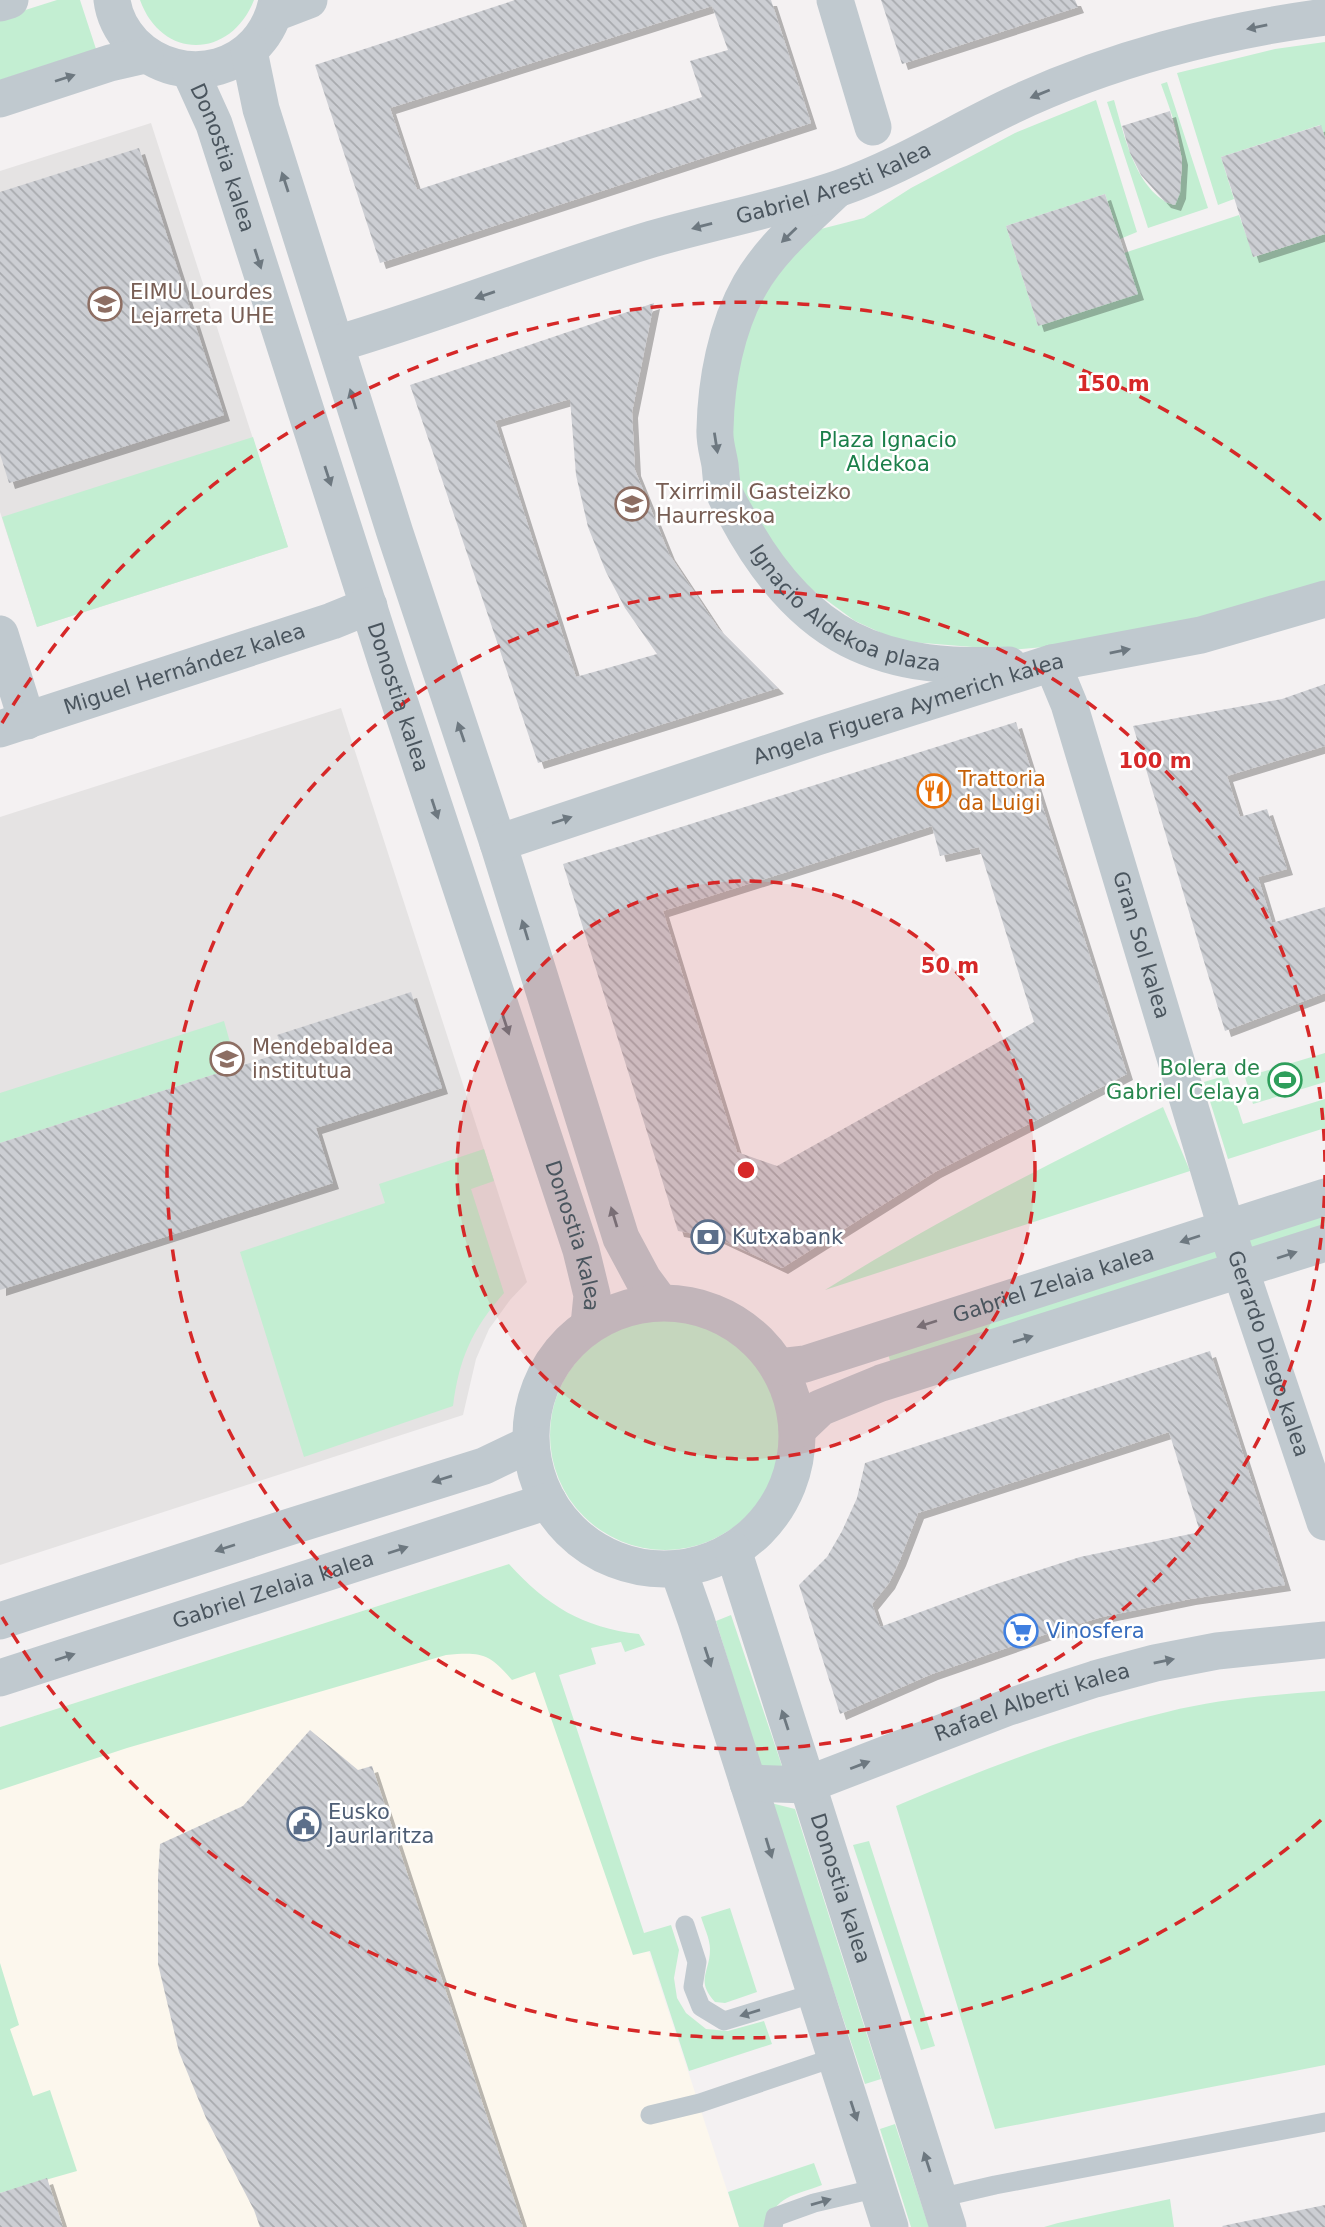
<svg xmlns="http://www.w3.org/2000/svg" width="1325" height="2227" font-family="'DejaVu Sans',sans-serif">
  <defs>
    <pattern id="building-back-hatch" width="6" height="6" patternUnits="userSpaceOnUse" patternTransform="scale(1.75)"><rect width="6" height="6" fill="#ccced3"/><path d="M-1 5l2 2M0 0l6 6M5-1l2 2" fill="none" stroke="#a8aaae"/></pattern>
    <filter id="shadow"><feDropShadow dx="6" dy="6" stdDeviation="0" flood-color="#0004"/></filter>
  </defs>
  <rect width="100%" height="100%" fill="#f4f1f2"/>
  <path fill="#fcf7ed" d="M509,1564L530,1588L739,2227H0V1727Z"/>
  <path fill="#e5e3e3" d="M151,123L288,547L37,627L0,512V171Z
    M341,708L527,1282L510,1300L489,1329L476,1359L463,1415L0,1565V817Z"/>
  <path fill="#c3eed2" d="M57,0H80L96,49L0,80V18Z
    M140,0H254C231,59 162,61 140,0Z
    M1325,42V138L1320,125L1221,157L1234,199L1218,205L1177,73L1275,49Z
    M1167,82L1208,208L1148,228L1107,102L1114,100C1124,134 1136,193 1174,205C1192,165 1175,123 1161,84Z
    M1096,100L1137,232L1120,239L1105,194L1006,226L1038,326L1137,294L1124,253L1239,215L1254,257L1325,234V586L1100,642L1009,650L899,641L855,621L791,574L748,515L731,456L736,358L754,310L778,275L813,231L864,218L911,188L1015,133Z
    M253,437L288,547L37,627L2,517Z
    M224,1021L237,1067L0,1143V1093Z
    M1325,1053V1082L1253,1104L1245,1077Z
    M1227,1075L1243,1124L1325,1099V1128L1228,1159L1204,1082Z
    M1163,1107L1190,1171L825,1290C935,1221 1047,1165 1163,1107Z
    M484,1149L494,1181L471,1189L504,1293C472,1329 459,1359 453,1406L304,1457L240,1252L385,1203L379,1184Z
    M1325,1214V1231L1253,1254L1248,1239Z
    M1223,1246L1228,1261L892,1369L888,1353Z
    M550 1435a115 115 0 1 1 230 0a115 115 0 1 1-230 0Z
    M509,1564C546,1605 583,1628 639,1634L645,1645L625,1652L621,1642L591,1648L596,1664L559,1675L644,1933L671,1925L679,1950L674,1978L677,1998L686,2013L706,2029L728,2031L764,2021L772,2044L689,2071L650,1951L633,1955L535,1672L512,1680C489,1653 481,1652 446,1655L127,1748L0,1790V1727Z
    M731,1615L784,1772L760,1765L716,1621Z
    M1325,1691V2065L995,2129L896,1806C984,1769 1073,1734 1167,1712C1218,1699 1272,1695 1325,1691Z
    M771,1803L795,1809L881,2079L865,2084Z
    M869,1841L935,2046L921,2050L853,1845Z
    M730,1908L757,1992L725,2003L715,2002C695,1980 710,1973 710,1949C710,1939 704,1927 701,1917Z
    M0,1963L19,2025L10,2029L33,2096L50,2090L77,2171L0,2193Z
    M895,2124L929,2227H911L880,2129Z
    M814,2163L822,2185C793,2196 776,2195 766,2227H739L728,2192Z
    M1170,2199L1174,2227H1044L1058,2223Z"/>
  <path fill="url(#building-back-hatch)" fill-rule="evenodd" filter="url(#shadow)" d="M515,0H771L811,123L380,263L315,65ZM712,6L728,50L690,61L702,97L417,190L390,108Z
    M881,0H1075L1078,7L902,64Z
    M1170,111L1182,159L1180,193L1175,205L1165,202L1141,175L1130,153L1122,126Z
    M1321,125L1325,138V234L1253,257L1221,157Z
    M139,148L224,415L9,483L0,454V192Z
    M1105,194L1138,294L1038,326L1006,226Z
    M654,303L632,412L635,470L669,554L718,628L778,688L538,763L410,385ZM570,399L576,475L588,527L606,572L625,608L657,654L576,677L495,421Z
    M1325,684V746L1227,776L1240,817L1267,809L1287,869L1258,877L1272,923L1325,907V993L1225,1031L1133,726L1282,699Z
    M1016,722L1127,1074L935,1172L782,1268L718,1238L678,1231L563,864ZM932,826L940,856L979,847L1034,1022L777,1166L737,1152L663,911Z
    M411,992L442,1088L316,1128L333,1183L0,1290V1143L284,1052L277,1035Z
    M1210,1351L1285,1585L1190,1599L1102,1617L1058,1630L932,1674L840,1714L799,1585L827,1557L842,1531L857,1498L865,1463ZM1169,1432L1200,1532L1080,1557L996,1584L880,1627L872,1604L889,1583L900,1560L918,1513Z
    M310,1730L358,1770L372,1766L523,2227H260L254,2210L206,2118L179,2052L158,1964V1877L160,1844L243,1806Z
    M47,2178L63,2227H0V2193Z
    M1325,2205V2227H1223L1222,2226Z"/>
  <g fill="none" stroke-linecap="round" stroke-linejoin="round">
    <path stroke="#c0c9cf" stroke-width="19" d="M685,1925L697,1962L693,1987L701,2007L724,2021L815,1993
      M650,2115L700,2103L836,2057
      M939,2198L995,2185L1325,2122
      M773,2227L775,2217L814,2203L878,2188"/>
    <g stroke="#c0c9cf" stroke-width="37">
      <path d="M112,0C114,16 122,31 133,43C182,92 264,71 277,0"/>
      <path d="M835,0L873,127"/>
      <path d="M0,3L10,0"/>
      <path d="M275,13L309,0"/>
      <path d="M249,51L261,109L395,533L498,843L621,1238L643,1279L660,1302"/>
      <path id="s1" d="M190,71L214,124L387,664L581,1250L592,1295L589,1325"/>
      <path d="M0,99L110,63L145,55"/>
      <path id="s2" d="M835,191C805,220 771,248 750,285C726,327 716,381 715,429C714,441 718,453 720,465C721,474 721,484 724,492C727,500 732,508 736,515C762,564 799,613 849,639C900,665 953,667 1009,665"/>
      <path id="s3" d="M336,344C442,313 546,271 652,239C714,221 779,209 840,188C900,167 954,133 1011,106C1108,60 1219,31 1325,17"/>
      <path d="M0,634L27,721"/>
      <path id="s4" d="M1052,663L1069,704L1226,1227L1325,1522"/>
      <path id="s5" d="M0,729L332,621L369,606"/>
      <path id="s6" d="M498,843L817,737L1052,663L1201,635L1325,599"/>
      <circle cx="664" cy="1436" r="133"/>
      <path id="s7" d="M779,1367L805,1364L1325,1197"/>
      <path d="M798,1429L820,1408L881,1383L1325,1243"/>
      <path id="s8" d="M733,1550L948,2227"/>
      <path d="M678,1569L696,1620L890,2227"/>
      <path d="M0,1621L286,1528L484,1466L530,1444"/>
      <path id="s9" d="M0,1678L548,1501"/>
      <path id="s10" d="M748,1783L806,1785L1006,1708L1095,1679L1155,1663L1217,1651L1325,1640"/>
    </g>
  </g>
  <defs><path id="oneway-solid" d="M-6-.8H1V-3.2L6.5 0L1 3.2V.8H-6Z" transform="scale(1.75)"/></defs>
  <g fill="#6d7880">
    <use href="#oneway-solid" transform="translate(1257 27) rotate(168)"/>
    <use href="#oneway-solid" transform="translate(65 78) rotate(-18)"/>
    <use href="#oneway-solid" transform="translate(1040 94) rotate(158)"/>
    <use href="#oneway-solid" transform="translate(285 182) rotate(-108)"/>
    <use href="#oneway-solid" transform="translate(702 226) rotate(165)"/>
    <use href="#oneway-solid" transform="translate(789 235) rotate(136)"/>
    <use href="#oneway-solid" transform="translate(258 259) rotate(72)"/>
    <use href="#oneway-solid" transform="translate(485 295) rotate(161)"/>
    <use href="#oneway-solid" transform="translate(353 399) rotate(-107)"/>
    <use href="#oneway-solid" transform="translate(716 443) rotate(81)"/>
    <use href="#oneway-solid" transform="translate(328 476) rotate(72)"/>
    <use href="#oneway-solid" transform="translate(1120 651) rotate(-11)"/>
    <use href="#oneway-solid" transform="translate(461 732) rotate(-109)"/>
    <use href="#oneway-solid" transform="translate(435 809) rotate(72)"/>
    <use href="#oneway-solid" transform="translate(562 820) rotate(-18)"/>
    <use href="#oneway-solid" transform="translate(525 930) rotate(-107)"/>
    <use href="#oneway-solid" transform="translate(506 1025) rotate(72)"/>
    <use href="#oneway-solid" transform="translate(614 1217) rotate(-107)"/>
    <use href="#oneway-solid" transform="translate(1190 1239) rotate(162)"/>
    <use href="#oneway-solid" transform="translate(1287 1255) rotate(-18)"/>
    <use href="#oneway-solid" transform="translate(927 1324) rotate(162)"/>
    <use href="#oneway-solid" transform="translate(1023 1339) rotate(-17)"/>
    <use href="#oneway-solid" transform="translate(442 1479) rotate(163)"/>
    <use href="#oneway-solid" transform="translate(225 1548) rotate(162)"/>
    <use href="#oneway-solid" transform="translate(398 1550) rotate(-18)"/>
    <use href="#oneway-solid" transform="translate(65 1657) rotate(-18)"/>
    <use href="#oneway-solid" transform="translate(708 1657) rotate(72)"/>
    <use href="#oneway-solid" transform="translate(1164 1661) rotate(-11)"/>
    <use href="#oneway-solid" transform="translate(785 1720) rotate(-108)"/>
    <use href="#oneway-solid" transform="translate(860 1765) rotate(-21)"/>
    <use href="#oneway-solid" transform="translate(769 1848) rotate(73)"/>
    <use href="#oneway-solid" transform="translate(750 2013) rotate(163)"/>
    <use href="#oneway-solid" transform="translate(854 2111) rotate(72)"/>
    <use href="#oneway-solid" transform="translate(927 2162) rotate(-108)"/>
    <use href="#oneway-solid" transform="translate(821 2202) rotate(-16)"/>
  </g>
  <circle cx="746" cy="1170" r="289" fill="#d62828" fill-opacity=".12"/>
  <g fill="none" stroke="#d62828" stroke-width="3.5" stroke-dasharray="12 9">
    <circle cx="746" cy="1170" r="289"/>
    <path d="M1325 1175A579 579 0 1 1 1325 1165"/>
    <path d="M1321 1820A868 868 0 0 1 2 1617M2 723A868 868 0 0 1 1321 520"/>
  </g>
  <defs>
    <symbol id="school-ring" viewBox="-11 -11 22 22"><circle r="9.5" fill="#fff" stroke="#8d6e63" stroke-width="1.5"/><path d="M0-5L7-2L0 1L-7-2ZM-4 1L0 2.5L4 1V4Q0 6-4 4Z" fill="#8d6e63"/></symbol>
    <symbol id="restaurant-ring" viewBox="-11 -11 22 22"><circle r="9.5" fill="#fff" stroke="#e8710a" stroke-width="1.5"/><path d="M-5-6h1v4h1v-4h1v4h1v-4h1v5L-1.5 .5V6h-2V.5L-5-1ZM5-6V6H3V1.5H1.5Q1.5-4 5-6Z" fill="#e8710a"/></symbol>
    <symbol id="stadium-ring" viewBox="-11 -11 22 22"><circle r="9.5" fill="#fff" stroke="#2e9e5b" stroke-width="1.5"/><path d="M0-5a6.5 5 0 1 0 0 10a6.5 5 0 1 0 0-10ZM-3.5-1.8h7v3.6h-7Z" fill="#2e9e5b"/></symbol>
    <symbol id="bank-ring" viewBox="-11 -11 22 22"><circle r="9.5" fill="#fff" stroke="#5c6f8a" stroke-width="1.5"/><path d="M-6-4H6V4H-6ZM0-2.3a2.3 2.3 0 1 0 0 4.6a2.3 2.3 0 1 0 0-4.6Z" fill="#5c6f8a"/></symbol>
    <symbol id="supermarket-ring" viewBox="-11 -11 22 22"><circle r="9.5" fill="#fff" stroke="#3f7fe0" stroke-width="1.5"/><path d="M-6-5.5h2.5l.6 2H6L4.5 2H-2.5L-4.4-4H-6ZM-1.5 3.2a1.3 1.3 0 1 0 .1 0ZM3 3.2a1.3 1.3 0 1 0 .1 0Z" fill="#3f7fe0"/></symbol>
    <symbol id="civic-ring" viewBox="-11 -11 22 22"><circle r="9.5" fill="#fff" stroke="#5c6f8a" stroke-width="1.5"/><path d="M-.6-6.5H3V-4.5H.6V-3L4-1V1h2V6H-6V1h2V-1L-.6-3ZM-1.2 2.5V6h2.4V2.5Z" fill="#5c6f8a"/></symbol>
  </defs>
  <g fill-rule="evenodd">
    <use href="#school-ring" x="86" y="285" width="38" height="38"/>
    <use href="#school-ring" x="613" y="485" width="38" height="38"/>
    <use href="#restaurant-ring" x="915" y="772" width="38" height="38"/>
    <use href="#school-ring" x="208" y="1040" width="38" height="38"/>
    <use href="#stadium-ring" x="1266" y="1061" width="38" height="38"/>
    <use href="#bank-ring" x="689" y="1218" width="38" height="38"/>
    <use href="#supermarket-ring" x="1002" y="1612" width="38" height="38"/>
    <use href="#civic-ring" x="285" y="1805" width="38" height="38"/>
  </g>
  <g text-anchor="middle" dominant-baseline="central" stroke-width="5" stroke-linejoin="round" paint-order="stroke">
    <g font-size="21" fill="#4a555e" stroke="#fff">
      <text stroke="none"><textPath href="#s1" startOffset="93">Donostia kalea</textPath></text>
      <text stroke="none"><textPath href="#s3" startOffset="523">Gabriel Aresti kalea</textPath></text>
      <text stroke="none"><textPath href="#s2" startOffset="518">Ignacio Aldekoa plaza</textPath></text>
      <text stroke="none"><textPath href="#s5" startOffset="194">Miguel Hernández kalea</textPath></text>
      <text stroke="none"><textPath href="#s1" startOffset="660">Donostia kalea</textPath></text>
      <text stroke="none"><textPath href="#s6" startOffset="432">Angela Figuera Aymerich kalea</textPath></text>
      <text stroke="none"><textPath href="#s4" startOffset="296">Gran Sol kalea</textPath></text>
      <text stroke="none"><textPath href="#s1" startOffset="1227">Donostia kalea</textPath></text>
      <text stroke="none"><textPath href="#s7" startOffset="287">Gabriel Zelaia kalea</textPath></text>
      <text stroke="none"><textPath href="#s4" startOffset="724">Gerardo Diego kalea</textPath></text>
      <text stroke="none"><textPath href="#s9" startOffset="287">Gabriel Zelaia kalea</textPath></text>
      <text stroke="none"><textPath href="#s10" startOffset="299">Rafael Alberti kalea</textPath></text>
      <text stroke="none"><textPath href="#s8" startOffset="355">Donostia kalea</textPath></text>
    </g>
    <g font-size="21" fill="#785e54" stroke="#fff" text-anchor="start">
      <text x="130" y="292">EIMU Lourdes<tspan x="130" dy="24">Lejarreta UHE</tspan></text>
      <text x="656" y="492">Txirrimil Gasteizko<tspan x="656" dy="24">Haurreskoa</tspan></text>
      <text x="252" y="1047">Mendebaldea<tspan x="252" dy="24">institutua</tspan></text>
    </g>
    <g font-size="21" fill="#1b7f4a" stroke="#fff">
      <text x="888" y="440">Plaza Ignacio<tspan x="888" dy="24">Aldekoa</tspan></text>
    </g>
    <g font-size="21" fill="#c56008" stroke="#fff" text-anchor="start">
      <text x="958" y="779">Trattoria<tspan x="958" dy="24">da Luigi</tspan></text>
    </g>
    <g font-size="21" fill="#27864d" stroke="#fff" text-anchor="end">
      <text x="1260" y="1068">Bolera de<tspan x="1260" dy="24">Gabriel Celaya</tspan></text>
    </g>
    <g font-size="21" fill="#4e5e75" stroke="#fff" text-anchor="start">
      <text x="732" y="1237">Kutxabank</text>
      <text x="328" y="1812">Eusko<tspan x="328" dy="24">Jaurlaritza</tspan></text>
    </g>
    <g font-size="21" fill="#366cbe" stroke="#fff" text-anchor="start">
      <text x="1046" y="1631">Vinosfera</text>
    </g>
  </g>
  <circle cx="746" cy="1170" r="10" fill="#d62828" stroke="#fff" stroke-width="3.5"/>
  <g font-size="21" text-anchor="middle" font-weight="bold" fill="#d62828" stroke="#fff" stroke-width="5" stroke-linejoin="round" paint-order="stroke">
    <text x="1113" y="391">150 m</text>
    <text x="1155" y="768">100 m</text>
    <text x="950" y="973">50 m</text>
  </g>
</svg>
